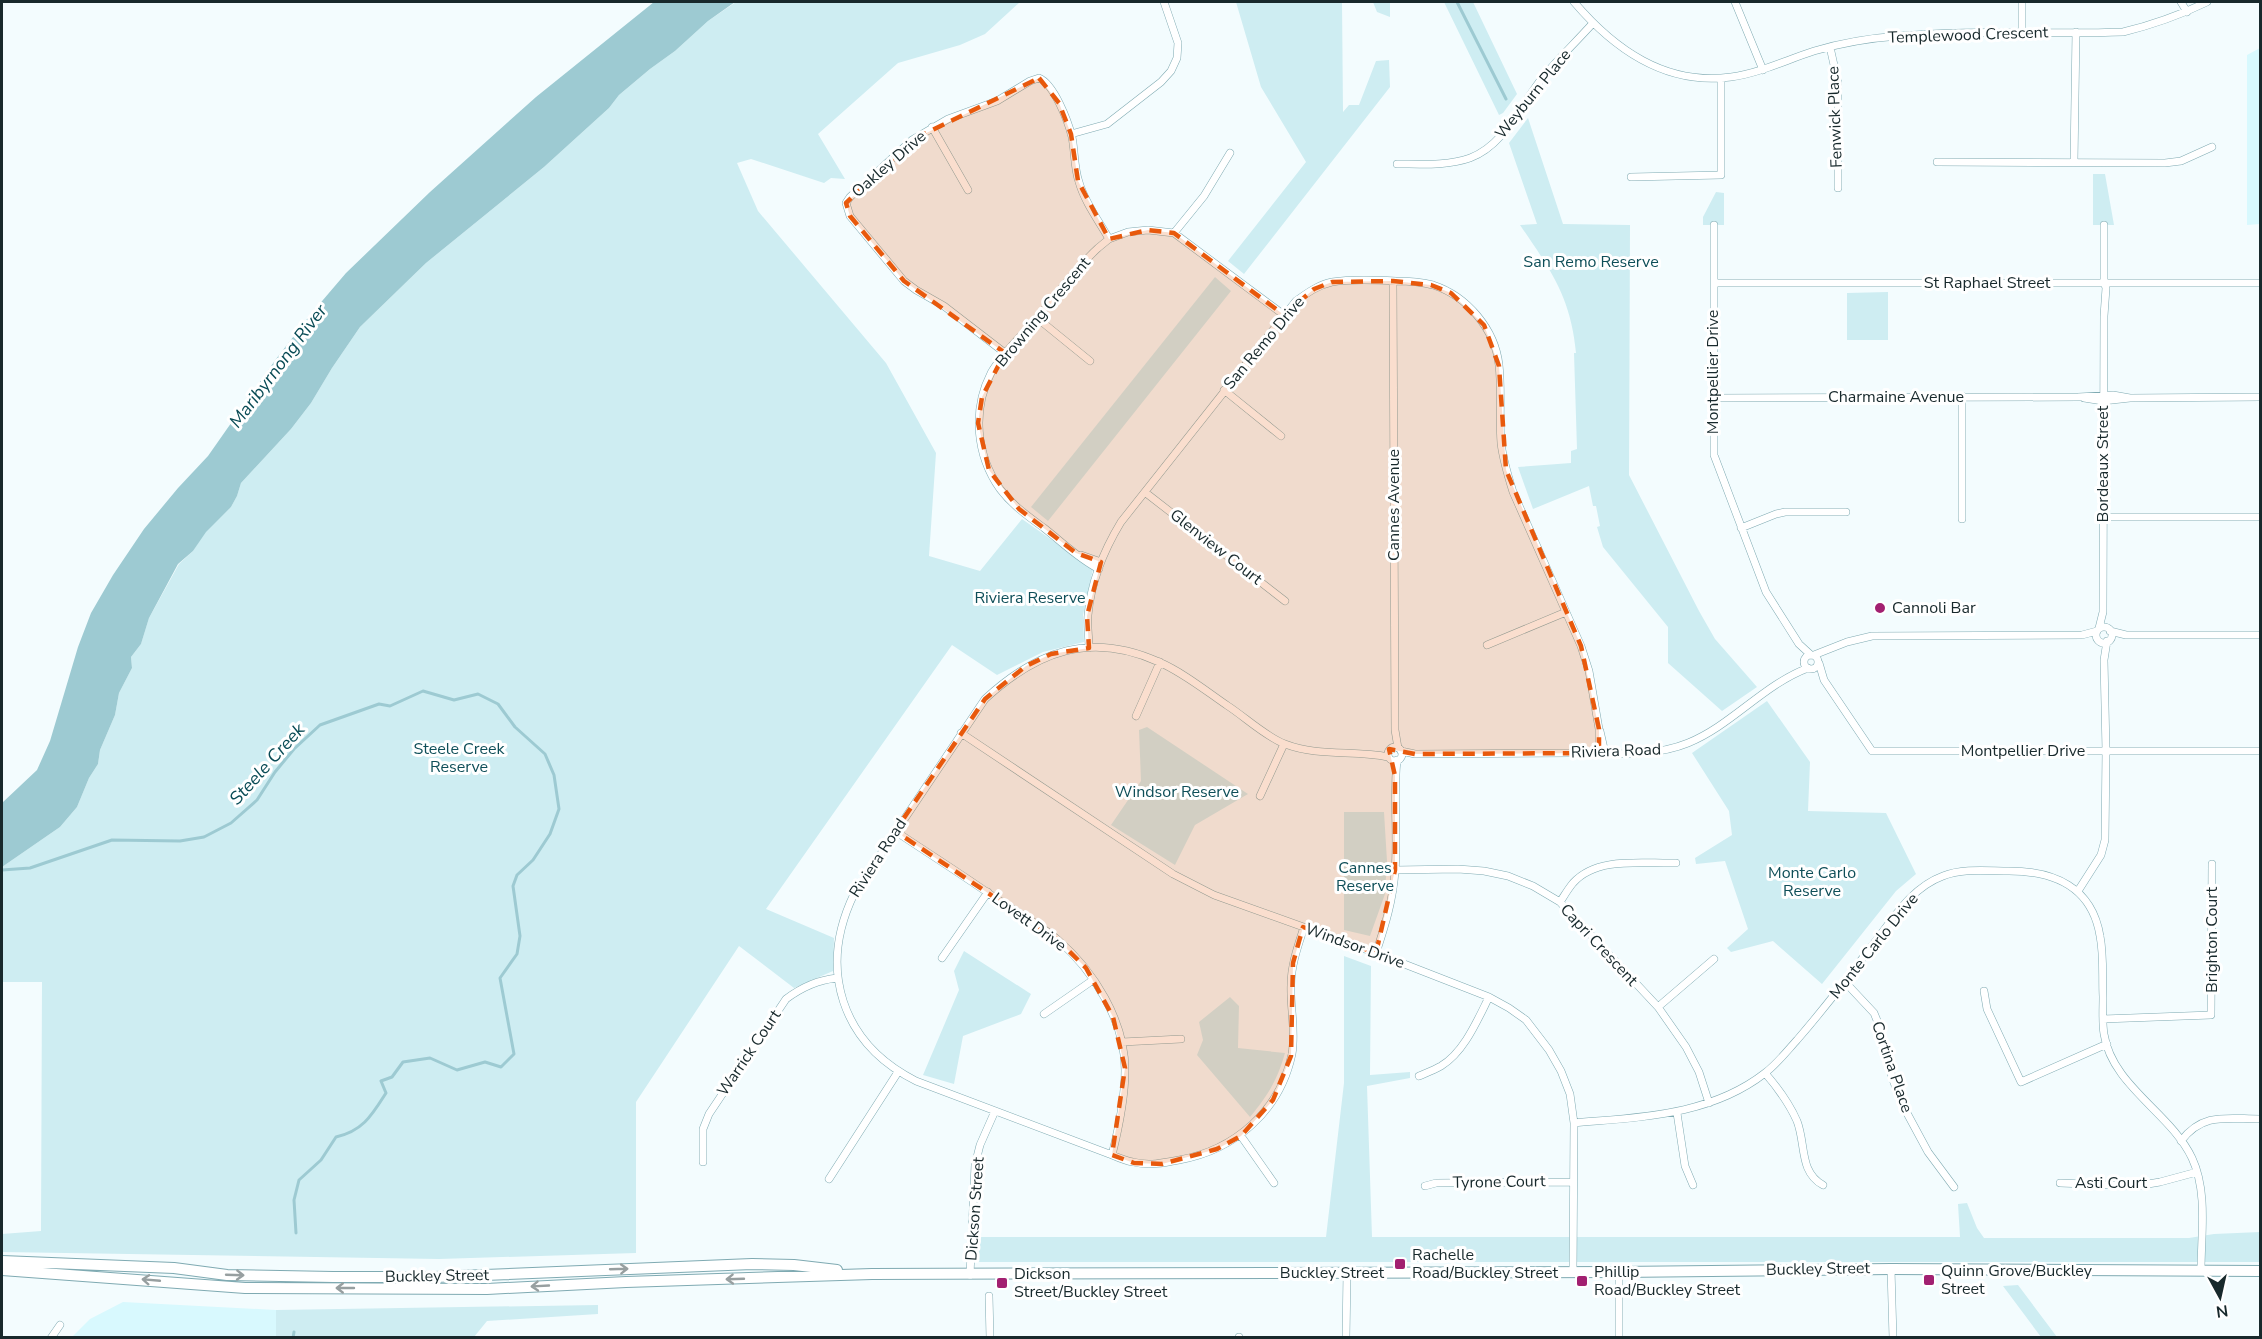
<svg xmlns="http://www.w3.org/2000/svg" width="2262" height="1339" font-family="'Nunito Sans',sans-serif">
  <rect width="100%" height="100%" fill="#f3fcfe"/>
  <path fill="#d8f9fe" d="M2260,48V224L2247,225V55Z
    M123,1302L276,1310V1337L71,1338L90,1319Z"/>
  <path fill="#ceedf2" d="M736,2H1020L985,34L960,45L898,63L818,134L845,179L831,178L824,183L751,159L737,163L758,211L886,363L936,453L929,556L980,571L1022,519L1093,569L1083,615L1084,642L1043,652L997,675L952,645L766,909L834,938L833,971L794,988L739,946L636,1102V1253L439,1259L2,1252V1234L41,1231L42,982H2V867L60,827L77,807L89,778L98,764L100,750L115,715L119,693L132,668L131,657L141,644L149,618L179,564L193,551L205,532L231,507L237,496L241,483L291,429L311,403L332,368L360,327L426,263L544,167L609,108L619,95L650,69L675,51L708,21Z
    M1236,2H1342L1343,112L1349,105H1359L1376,61L1389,60L1390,87L1244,274L1228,261L1306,162L1261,87Z
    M1373,2H1390V17L1377,12Z
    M1444,2H1473L1517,94L1503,113L1499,115Z
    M1528,118L1563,224L1630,225L1629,475L1699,611L1715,639L1757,687L1722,711L1668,663V627L1603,547L1597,527L1600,526L1596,506H1593L1589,486L1533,509L1518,467L1571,463V451L1577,449L1574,353H1576C1571,297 1550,269 1520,225L1537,224L1509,143Z
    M2093,174H2105L2114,225H2093Z
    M1716,192L1724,193V225H1703V217Z
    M1215,277L1231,291L1048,521L1031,507Z
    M1888,292V340H1847V293Z
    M1767,701L1810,762L1808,811L1886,813L1916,874L1896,891L1822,984L1773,941L1731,952L1727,948L1748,929L1725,861L1696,864L1695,858L1732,835L1729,811L1692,753Z
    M1147,727L1248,794L1195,825L1175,865L1111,825L1141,781L1139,730Z
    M1344,812H1384L1387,861L1385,894L1370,936L1344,930Z
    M964,951L1031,994L1021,1014L963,1036L954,1084L923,1075L959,990L954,971Z
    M1344,956L1371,966L1370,1075L1410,1072V1078L1367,1086L1372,1237H1960L1958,1204L1967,1203L1977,1228L1984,1238H2189L2214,1234L2260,1232V1262H975V1237H1326L1344,1083Z
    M1230,997L1239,1006L1238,1048L1285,1053C1277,1081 1268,1095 1250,1117L1197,1055L1203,1040L1199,1022Z
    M2018,1285L2057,1337H2041L2003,1286Z
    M598,1305V1314L487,1321L474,1337H276V1310Z"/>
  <path fill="#9dcad2" d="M654,2H735L708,21L675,51L650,69L619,95L609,108L544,167L426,263L360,327L332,368L311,403L291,429L241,483L237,496L231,507L206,532L193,551L178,564L149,618L141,644L131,657L132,668L119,693L115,715L100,750L98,764L89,778L77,807L60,827L2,867V803L37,770L50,741L78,647L91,613L113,575L144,529L178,488L208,456L276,359L311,314L346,273L430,192L536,97Z"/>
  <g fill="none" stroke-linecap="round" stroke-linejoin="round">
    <path stroke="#9dcad2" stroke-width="3" d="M1457,2L1506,99
      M2,870L30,868L112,840L180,841L204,837L231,823L257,800L275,772L294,749L320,725L379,704L390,706L423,691L454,700L478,694L498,704L515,727L545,754L554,775L559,809L550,834L533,860L517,875L513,886L520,936L517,954L500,978L514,1054L501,1067L485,1062L457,1070L430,1058L403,1062L392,1077L381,1081L386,1093C372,1115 363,1131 336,1137L321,1160L299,1180L294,1200L296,1233
      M293,1338L294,1332"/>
    <defs>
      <path id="minor" d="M1574,2C1614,49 1665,86 1731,77C1760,73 1786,60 1814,51C1841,43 1870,38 1899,36C1973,29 2048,35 2123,32C2152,25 2180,15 2207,2
        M1735,2L1763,70
        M2022,2V32
        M2181,2L2187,12
        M1830,47L1838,83V188
        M932,127L968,190
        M1071,134L1107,124L1161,82L1171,71L1177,58L1178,43L1164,2
        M1937,162L2165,163L2181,161L2212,147
        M2074,162L2076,32
        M1397,164C1421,164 1447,166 1470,158C1505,145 1521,104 1543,77C1559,58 1577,41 1593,23
        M1631,177L1721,175V78
        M1714,225V455L1766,592L1799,644L1811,655
        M1174,233L1204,196L1230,153
        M1393,281L1395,730L1398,748
        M1714,283H2260
        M1037,318L1090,361
        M1005,353L944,306L916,290L904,281L850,216L846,203L850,197L912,140L948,119L997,101L1030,81L1039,78C1054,84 1068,121 1072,137C1075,152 1074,168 1079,182C1085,203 1099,221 1109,239
        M1224,390L1281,436
        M1713,398L2078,397L2113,395L2130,398
        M2084,398L2103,401L2130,398L2260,397
        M1146,493L1285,601
        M2104,517H2260
        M1962,519V396
        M1741,528L1776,514L1785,512H1846
        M1081,555L1101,562
        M1099,569C1079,559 1062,542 1044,528C1029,517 1012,505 1000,489C976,455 972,410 991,373C1003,352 1023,335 1038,317C1058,294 1076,268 1098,248L1109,239L1128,232L1148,230L1174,233L1284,315
        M2096 635a8 8 0 1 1 16 0a8 8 0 1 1-16 0Z
        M2099,628L2103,612L2104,316L2106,288L2104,282V225
        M2110,631L2126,635H2260
        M1487,645L1566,612
        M1089,648C1089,637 1087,625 1088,615C1091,582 1104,550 1121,522L1296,301C1307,293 1318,285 1332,282C1350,279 1378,280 1396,281C1408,281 1421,282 1433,285C1467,296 1495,329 1499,365C1502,391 1499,417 1501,443C1503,460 1508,476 1513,492L1581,646L1589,671L1599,729V753
        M1804 662a7 7 0 1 1 14 0a7 7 0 1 1-14 0Z
        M1814,655L1847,642L1872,636L2082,635L2097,631
        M1819,663L1824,680L1872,751H2260
        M1136,716L1160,662
        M1600,731L1605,753
        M961,733L1173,874L1214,895L1376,953L1489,997L1509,1008L1526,1020L1549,1050L1561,1071L1570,1094L1574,1123L1573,1271
        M1388 754a7 7 0 1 1 14 0a7 7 0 1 1-14 0Z
        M1401,751L1415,754C1467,754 1519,753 1571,753C1610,753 1651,758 1688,743C1732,725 1763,685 1808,668
        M1260,796L1284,744
        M895,831C928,853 961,874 994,897C1015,911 1039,924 1058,940C1094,971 1125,1021 1125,1070C1125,1099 1119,1127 1112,1155
        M1395,870L1458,869L1484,871L1508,876L1533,886L1560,902L1658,1007L1686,1047L1699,1072L1709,1103
        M2078,891L2101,855L2105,840L2106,751L2104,660L2107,641
        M1560,902C1564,896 1568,889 1573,883C1597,856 1643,864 1676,863
        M1304,927C1298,946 1291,965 1291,985C1290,1008 1296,1030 1292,1054C1280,1111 1235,1150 1179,1160C1164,1163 1148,1166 1133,1162C1126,1161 1119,1158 1112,1155L916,1081C841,1043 818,969 854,894L985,699C1037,651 1091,631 1159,662C1184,673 1206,691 1228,706C1245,717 1266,737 1285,744C1319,757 1354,750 1388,757
        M1376,953C1385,926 1393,900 1395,871C1398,835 1393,797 1397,760
        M942,958L988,892
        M1845,982L1874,1013L1881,1030L1892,1077L1901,1102L1928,1152L1954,1187
        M1984,991L1987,1009L2021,1082L2107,1044
        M1658,1007L1714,959
        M1044,1014L1093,980
        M2103,1019L2211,1015L2212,864
        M1122,1042L1181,1039
        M1765,1073C1778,1088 1789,1103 1797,1121C1806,1144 1799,1172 1823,1185
        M1419,1076C1426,1073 1434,1070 1441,1066C1464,1052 1477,1021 1489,997
        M1677,1113L1685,1166L1693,1185
        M1574,1123C1639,1117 1710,1116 1765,1073C1777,1064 1787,1051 1797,1040C1823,1010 1847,979 1871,947C1892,921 1910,888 1943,876C1963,868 1988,871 2009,871C2054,871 2092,887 2100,936C2104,956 2102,977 2103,997C2103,1009 2102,1022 2104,1034C2112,1086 2171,1113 2192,1158C2208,1192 2201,1235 2201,1270
        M1241,1136L1274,1183
        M2181,1141C2203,1112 2227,1119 2260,1119
        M703,1162V1129L709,1114L786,999C802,987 817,980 837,978
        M829,1179L898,1072
        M2060,1183L2136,1186L2160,1182L2197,1172
        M1425,1186L1436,1183L1573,1182
        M1891,1269L1893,1338
        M970,1275L975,1165L980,1145L995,1111
        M989,1296L990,1338
        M1239,1337V1338
        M51,1338L60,1325
        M1346,1338L1347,1273
        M1619,1338V1272"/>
      <path id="secondary" d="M2,1261L174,1268L227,1275L333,1277H435L752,1264L794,1265L837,1270
        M2,1270L245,1288L487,1289L626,1282L872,1274L1619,1272L1891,1269L2260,1271"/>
    </defs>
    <use href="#minor" stroke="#7faab2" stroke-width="8"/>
    <use href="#secondary" stroke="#7faab2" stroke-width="12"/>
    <use href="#minor" stroke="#fff" stroke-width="7"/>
    <use href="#secondary" stroke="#fff" stroke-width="10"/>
  </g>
  <defs><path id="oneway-shaft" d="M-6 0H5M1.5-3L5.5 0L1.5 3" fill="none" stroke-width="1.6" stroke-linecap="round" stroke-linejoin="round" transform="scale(1.5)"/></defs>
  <g stroke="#979fa0">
    <use href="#oneway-shaft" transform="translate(619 1269) rotate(-2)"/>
    <use href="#oneway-shaft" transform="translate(235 1275) rotate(2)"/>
    <use href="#oneway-shaft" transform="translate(735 1279) rotate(178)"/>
    <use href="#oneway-shaft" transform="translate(151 1280) rotate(-175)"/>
    <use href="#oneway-shaft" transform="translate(540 1286) rotate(177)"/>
    <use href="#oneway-shaft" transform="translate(345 1288) rotate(-180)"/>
  </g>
  <path fill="#e8590c" fill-opacity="0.2" stroke="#e8590c" stroke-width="4.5" stroke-dasharray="12 8" stroke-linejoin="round" d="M1039,78L1059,103L1071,134L1078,181L1109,239L1148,230L1174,233L1284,315L1314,289L1332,282L1393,281L1431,285L1451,293L1484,325L1499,366L1506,470L1581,646L1599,729V753L1415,754L1389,749L1395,776V870L1376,953L1303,927L1293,963L1291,1056L1273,1100L1241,1136L1217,1149L1162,1164L1134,1163L1112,1155L1125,1068L1113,1017L1086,968L1057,939L895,831L985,699L1026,666L1051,654L1089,648L1087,616L1101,562L1076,553L1019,509L989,470L978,423L982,397L1005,353L904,281L850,216L846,203L912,140Z"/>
  <g fill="#a22071" stroke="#fff" stroke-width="2">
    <circle cx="1880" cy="608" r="6"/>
    <rect x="1394" y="1258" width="12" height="12" rx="3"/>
    <rect x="1923" y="1274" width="12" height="12" rx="3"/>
    <rect x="1576" y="1275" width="12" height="12" rx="3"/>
    <rect x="996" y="1277" width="12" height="12" rx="3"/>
  </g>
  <g text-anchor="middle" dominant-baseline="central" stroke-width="6" stroke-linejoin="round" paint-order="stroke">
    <g font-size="16" fill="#18292c" stroke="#fff">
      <text transform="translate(1968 35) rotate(-2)">Templewood Crescent</text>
      <text transform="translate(1533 94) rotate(-51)">Weyburn Place</text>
      <text transform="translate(1835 117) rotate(-92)">Fenwick Place</text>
      <text transform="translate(889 164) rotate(-41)">Oakley Drive</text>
      <text x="1987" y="283">St Raphael Street</text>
      <text transform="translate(1043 312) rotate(-50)">Browning Crescent</text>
      <text transform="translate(1264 343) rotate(-50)">San Remo Drive</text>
      <text transform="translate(1713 372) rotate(-90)">Montpellier Drive</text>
      <text x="1896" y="397">Charmaine Avenue</text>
      <text transform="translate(2103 464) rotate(-90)">Bordeaux Street</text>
      <text transform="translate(1394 505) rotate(-90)">Cannes Avenue</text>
      <text transform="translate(1216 547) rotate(38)">Glenview Court</text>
      <text transform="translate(1616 751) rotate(-2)">Riviera Road</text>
      <text x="2023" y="751">Montpellier Drive</text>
      <text transform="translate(878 858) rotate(-57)">Riviera Road</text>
      <text transform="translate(1029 922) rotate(36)">Lovett Drive</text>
      <text transform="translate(2212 940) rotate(-90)">Brighton Court</text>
      <text transform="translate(1599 945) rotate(47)">Capri Crescent</text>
      <text transform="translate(1355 946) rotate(20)">Windsor Drive</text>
      <text transform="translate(1874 946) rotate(-51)">Monte Carlo Drive</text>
      <text transform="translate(749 1053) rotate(-56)">Warrick Court</text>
      <text transform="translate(1892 1067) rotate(71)">Cortina Place</text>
      <text transform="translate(1499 1182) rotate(-1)">Tyrone Court</text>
      <text x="2111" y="1183">Asti Court</text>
      <text transform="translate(975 1209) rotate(-86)">Dickson Street</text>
      <text transform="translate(1818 1269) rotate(-1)">Buckley Street</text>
      <text x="1332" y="1273">Buckley Street</text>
      <text transform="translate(437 1276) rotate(-1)">Buckley Street</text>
    </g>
    <g font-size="16" fill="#0e4e58" stroke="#fff">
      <text x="1591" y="262">San Remo Reserve</text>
      <text x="1030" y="598">Riviera Reserve</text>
      <text x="459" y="749">Steele Creek<tspan x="459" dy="18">Reserve</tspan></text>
      <text x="1177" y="792">Windsor Reserve</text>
      <text x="1365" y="868">Cannes<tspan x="1365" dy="18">Reserve</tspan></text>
      <text x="1812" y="873">Monte Carlo<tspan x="1812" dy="18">Reserve</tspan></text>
    </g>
    <g font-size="16" fill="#18292c" stroke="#fff" text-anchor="start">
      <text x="1892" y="608">Cannoli Bar</text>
      <text x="1412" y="1255">Rachelle<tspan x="1412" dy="18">Road/Buckley Street</tspan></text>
      <text x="1941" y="1271">Quinn Grove/Buckley<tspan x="1941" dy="18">Street</tspan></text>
      <text x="1594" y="1272">Phillip<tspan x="1594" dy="18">Road/Buckley Street</tspan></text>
      <text x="1014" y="1274">Dickson<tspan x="1014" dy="18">Street/Buckley Street</tspan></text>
    </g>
    <g font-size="18" font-style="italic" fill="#084b55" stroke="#fff">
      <text transform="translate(278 366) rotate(-53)">Maribyrnong River</text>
      <text transform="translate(267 764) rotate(-48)">Steele Creek</text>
    </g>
  </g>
  <rect width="2262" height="1339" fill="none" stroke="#18292c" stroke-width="6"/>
  <g transform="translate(2220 1297) rotate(172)" stroke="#ffffff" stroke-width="4.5" paint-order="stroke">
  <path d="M0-4.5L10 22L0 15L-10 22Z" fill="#18292c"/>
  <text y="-9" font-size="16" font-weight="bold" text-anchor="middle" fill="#18292c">N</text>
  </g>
</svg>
